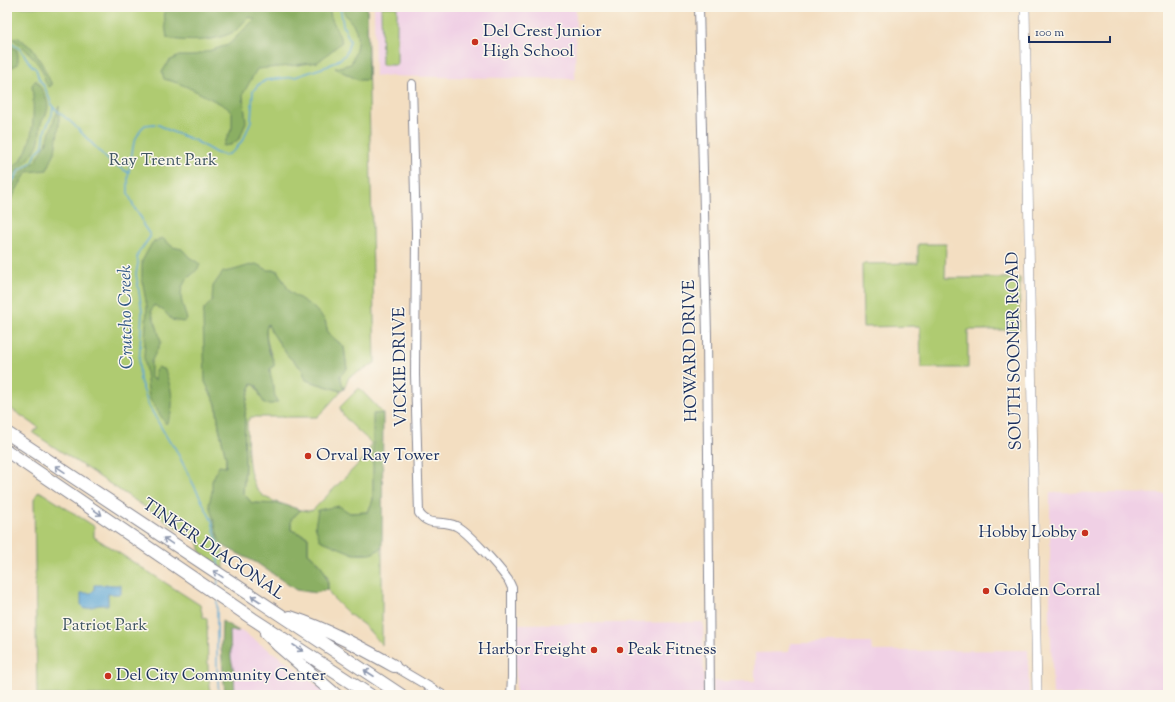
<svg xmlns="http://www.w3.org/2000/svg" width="1175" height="702" font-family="'Sorts Mill Goudy',serif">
  <rect width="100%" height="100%" fill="#fbf7ec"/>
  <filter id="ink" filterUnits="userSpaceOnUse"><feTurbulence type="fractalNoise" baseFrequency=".025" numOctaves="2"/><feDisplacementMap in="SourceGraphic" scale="8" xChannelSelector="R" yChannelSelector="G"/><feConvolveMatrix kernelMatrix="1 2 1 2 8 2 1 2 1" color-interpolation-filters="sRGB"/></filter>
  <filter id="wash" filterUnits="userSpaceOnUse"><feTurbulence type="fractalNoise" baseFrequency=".012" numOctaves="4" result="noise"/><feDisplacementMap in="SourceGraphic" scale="16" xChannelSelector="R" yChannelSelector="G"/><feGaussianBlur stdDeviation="0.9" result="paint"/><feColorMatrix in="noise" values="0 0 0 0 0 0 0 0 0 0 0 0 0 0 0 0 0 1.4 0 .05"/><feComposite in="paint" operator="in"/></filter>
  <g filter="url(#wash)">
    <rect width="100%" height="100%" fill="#f3dec1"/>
    <path fill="#f0d0e5" d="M374,7H576L575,79L375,76Z
      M1050,492L1168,494V695H1053L1050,618Z
      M703,622L704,695H516L515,624Z
      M230,630L241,631L287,662L329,695H232Z
      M790,643H871L872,651L1028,650L1029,695H713V681H755V653L789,652Z"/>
    <path fill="#afcb71" stroke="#657d68" d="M7,7H367L375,363L349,377L344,389L340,376L347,369L344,347L328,333L325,320L319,314L208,309L209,391L216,404L219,427L226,458L222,540L224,569L200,552V547L198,542L33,433L38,427L7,406Z
      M381,7H397V65H382Z
      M918,244H946L945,278H1020L1019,330H968V368H921L920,326L863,327L862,264L918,263Z
      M268,323L277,340L288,356L302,369L306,380L341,391L325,409L317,417H251L247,422C248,442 245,480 262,495C267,499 276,502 282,504L252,503L243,493C244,484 245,474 245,465C245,444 242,401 252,384L256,386L261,398L274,397C274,382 265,376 274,362C270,353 263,332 268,323Z
      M359,388L383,413L374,414L373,500L368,512L350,513L339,547C357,555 364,558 382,548V645L365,626L349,614L331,596L328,589V578L319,562L308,553V537L291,530V519L301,510L308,511L313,510L369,453L371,443C364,435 340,417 340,407Z
      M39,491L94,526V537L200,605L203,617L207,618L208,668L211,695H37L34,499Z"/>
    <path fill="#8baf63" stroke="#536f60" d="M164,7H329L331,17L342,42L318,62L290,66L257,69L243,94L246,122L240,138L231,145L223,146L232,128V112C226,106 221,104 213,100C197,92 182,83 164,79L162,72L169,61L179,56H192L228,45L255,19L249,17C244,21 240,27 235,31C220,41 185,43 167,38L165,24Z
      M343,7H367L368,80H358L335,68L351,64C355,54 361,37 354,26C350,20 343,14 343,7Z
      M17,37L32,48L42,64L52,85L49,87C44,81 45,80 43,73C39,62 23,46 13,39Z
      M7,44L17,50L18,55V64L9,69L7,67Z
      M36,80C41,89 51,101 47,112C46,116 43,119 41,123C39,130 41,138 38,144C31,161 16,169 7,183V173C13,168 20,162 24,155C35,137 34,105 32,85Z
      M59,106V125L55,152L47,170L27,172L7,206L8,193L22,172L36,161L46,144Z
      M162,238L173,247L182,249L189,257L200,264C198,271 192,274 187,279C176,293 183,305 187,319L183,322L172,320L164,311L154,305L151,311L157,327L161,342L151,362V378L155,380V371L158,367L165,370C171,387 177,407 166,424L149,398L144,357L147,307L142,279V261L152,243Z
      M256,264L268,270H277L290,292L313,307L325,320L328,333L344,347L347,369L340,376L344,389L341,391L306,380L302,369L288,356L271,331L268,324C264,330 267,346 270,354C272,359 275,361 274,366L270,369C270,379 273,381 274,389C275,395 274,397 278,402L272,404H265L261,398L257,386L252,384C242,400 245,444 245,465C245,474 243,484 243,493L252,503L282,504L301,510L291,519V530L308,537V553C322,565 327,570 328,589L316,593L296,590L257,563L225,547L219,540L209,504L212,492V481L219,466L226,467V458L219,427L216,404L205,382L203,319L204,309L212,301L213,286L223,272C235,271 244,266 256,264Z
      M383,413L382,548L371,554H354L320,540L315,526L318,510L339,506L350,513L368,512L373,500V414Z
      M222,621L239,631H230L231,658L234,672L235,695H225L221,648Z"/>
    <path fill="#5da6d4" stroke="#3c6a99" d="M94,585H121V594H108V605H99L84,609L81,604V593H91L94,590Z"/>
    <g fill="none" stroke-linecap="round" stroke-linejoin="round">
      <path stroke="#5da6d4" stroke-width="1.5" d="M7,40L21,50L31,65L36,69L39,79L45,88L53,107L52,115L45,130L43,146L37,152L33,161L19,171L7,190
        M53,107L73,124L109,161L129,173
        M218,567V545L212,521L175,448L169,441L149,406L140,380L139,365L142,311L136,274L138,263L137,257L139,252L150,237V235L143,225L142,219L135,209L128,193V177L131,159L134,142L141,129L145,125L154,124L159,125L170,131L194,140L216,153L225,155L229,154L235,150L244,138L251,121L253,91L258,85L266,80L295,77L328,66L340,59L346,54L350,41L343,25L341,12L339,7
        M217,589L218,579
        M217,601V667L219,695"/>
    </g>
  </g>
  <g filter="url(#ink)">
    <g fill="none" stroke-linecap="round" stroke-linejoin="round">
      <defs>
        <path id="tertiary" d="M699,7L707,335L710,695
          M412,84L416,232L415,375L419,513C429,528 442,519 456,526C467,531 498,566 506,577C509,580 510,584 512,588V677L511,695
          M394,666L443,695"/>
        <path id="secondary" d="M1025,7L1037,695"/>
        <path id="motorway" d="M7,433L401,695
          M7,451L253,619L370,695
          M290,617C327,629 360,647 394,666
          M266,633L279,646L336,695"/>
      </defs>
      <use href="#tertiary" stroke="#878690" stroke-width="10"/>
      <use href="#secondary" stroke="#878690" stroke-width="10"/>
      <use href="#motorway" stroke="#878690" stroke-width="14"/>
      <use href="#tertiary" stroke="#fff" stroke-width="8"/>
      <use href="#secondary" stroke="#fff" stroke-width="9"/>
      <use href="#motorway" stroke="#fff" stroke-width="12"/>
    </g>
    <defs><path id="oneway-shaft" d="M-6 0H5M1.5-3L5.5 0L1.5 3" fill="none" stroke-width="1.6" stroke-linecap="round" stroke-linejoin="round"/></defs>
    <g stroke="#8d97ae">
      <use href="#oneway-shaft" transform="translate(60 469) rotate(-146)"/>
      <use href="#oneway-shaft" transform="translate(97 512) rotate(34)"/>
      <use href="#oneway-shaft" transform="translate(168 541) rotate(-146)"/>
      <use href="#oneway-shaft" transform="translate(218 574) rotate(-146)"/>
      <use href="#oneway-shaft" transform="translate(256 599) rotate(-147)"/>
      <use href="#oneway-shaft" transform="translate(298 648) rotate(33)"/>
      <use href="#oneway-shaft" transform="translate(369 673) rotate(-147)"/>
    </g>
  </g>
  <g fill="#c8321e" stroke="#fbf7ec" stroke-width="1.5">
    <circle cx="475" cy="42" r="4"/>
    <circle cx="308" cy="456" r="4"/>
    <circle cx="1085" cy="533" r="4"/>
    <circle cx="986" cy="591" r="4"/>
    <circle cx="594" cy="650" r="4"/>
    <circle cx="620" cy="650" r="4"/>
    <circle cx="108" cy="676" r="4"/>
  </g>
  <g text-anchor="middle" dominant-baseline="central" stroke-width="3" stroke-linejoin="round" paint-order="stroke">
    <g font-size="17" fill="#1b2f5e" stroke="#fbf7ec" text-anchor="start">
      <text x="483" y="32">Del Crest Junior<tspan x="483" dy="20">High School</tspan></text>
      <text x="316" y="456">Orval Ray Tower</text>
      <text x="1077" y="533" text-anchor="end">Hobby Lobby</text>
      <text x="994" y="591">Golden Corral</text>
      <text x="586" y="650" text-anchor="end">Harbor Freight</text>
      <text x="628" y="650">Peak Fitness</text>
      <text x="116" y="676">Del City Community Center</text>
    </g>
    <g font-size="17" fill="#405663" stroke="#fbf7ec">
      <text x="163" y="161">Ray Trent Park</text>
      <text x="105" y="626">Patriot Park</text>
    </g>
    <g font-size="17" fill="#1b2f5e" stroke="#fbf7ec">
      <text transform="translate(691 351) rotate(-91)">HOWARD DRIVE</text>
      <text transform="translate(1015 351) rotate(-91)">SOUTH SOONER ROAD</text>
      <text transform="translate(401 367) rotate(-91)">VICKIE DRIVE</text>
      <text transform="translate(213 550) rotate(34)">TINKER DIAGONAL</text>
    </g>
    <g font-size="18" font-style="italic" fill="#325987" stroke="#fbf7ec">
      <text transform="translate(127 317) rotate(-91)">Crutcho Creek</text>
    </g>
  </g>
  <rect width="1175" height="702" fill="none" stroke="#fbf7ec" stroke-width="24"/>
  <path d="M1029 36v6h81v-6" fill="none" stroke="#1b2f5e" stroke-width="2"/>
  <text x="1035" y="36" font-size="12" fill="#1b2f5e" stroke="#fbf7ec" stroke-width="3" paint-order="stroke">100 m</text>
</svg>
